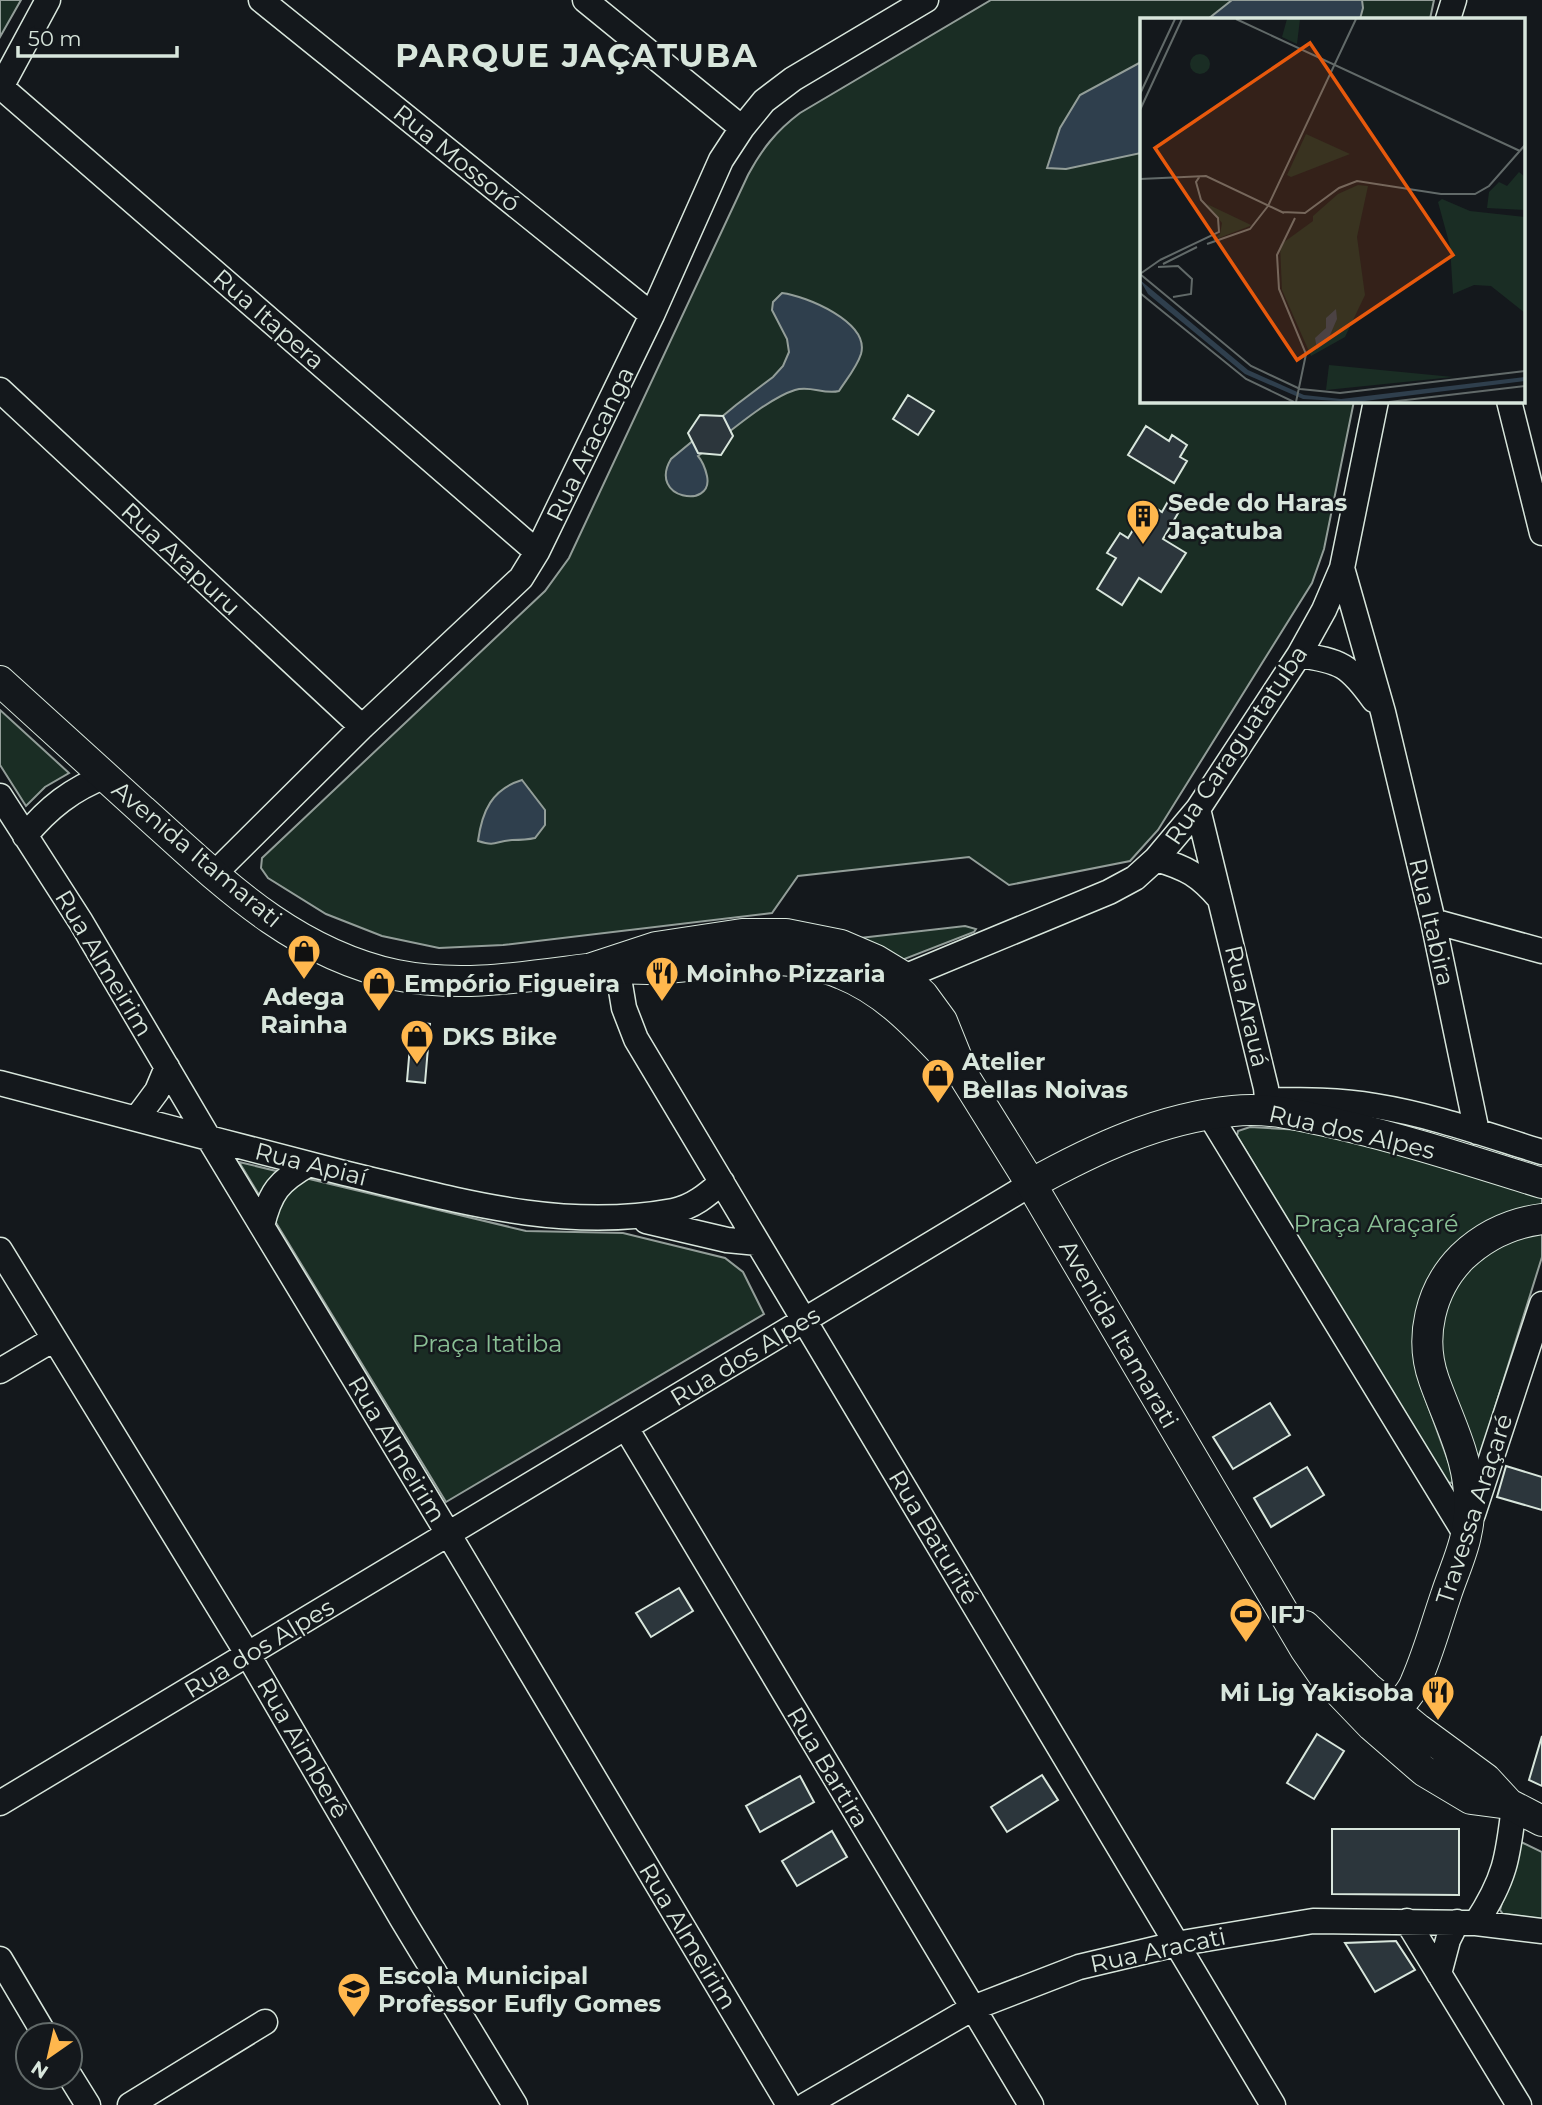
<svg xmlns="http://www.w3.org/2000/svg" width="1542" height="2105" font-family="Montserrat,sans-serif">
  <rect width="100%" height="100%" fill="#14181c"/>
  <path fill="#1a2d24" stroke="#939e99" stroke-width="2" d="M0,0H21L0,37Z
    M991,0H1434L1430,19H1141V401H1354L1324,549L1312,583L1158,830L1130,861L1009,885L969,857L798,876L772,913L503,945L439,948L382,936L326,914L268,878L261,868L262,858L545,591L569,558L748,175C762,149 776,131 800,113Z
    M0,710L69,773L45,787L26,806L0,765Z
    M965,926L976,929L974,932L902,960L851,939Z
    M1250,1127L1321,1131L1542,1195V1207L1461,1238L1421,1387L1451,1469L1453,1479L1452,1483L1445,1482L1237,1136L1238,1131Z
    M239,1162L526,1231L623,1233L725,1258L743,1272L764,1314L446,1502Z
    M1542,1232V1257L1492,1417L1481,1457L1477,1459L1442,1370L1441,1318L1461,1274L1498,1244Z
    M1519,1841L1542,1852V1919L1503,1914L1500,1910Z"/>
  <path fill="#2f3f4d" stroke="#939e99" stroke-width="2" d="M1232,0H1362L1363,8L1360,19H1208Z
    M1141,62V153L1066,169L1047,168L1060,128L1080,95Z
    M782,293C806,296 870,322 861,354C857,367 846,380 839,391C824,395 810,385 795,390C766,399 724,437 698,456C703,462 705,467 707,476C714,510 647,499 671,459L736,405L773,377L783,366L789,352L787,339L772,310L773,302Z
    M522,780L545,810V825L535,838C526,840 520,840 512,840C495,841 497,847 478,841C482,811 492,789 522,780Z"/>
  <path fill="#2c363c" stroke="#d8e6dc" stroke-width="2" d="M908,395L934,411L918,435L893,419Z
    M700,415L723,416L733,436L721,455L698,453L688,433Z
    M1146,426L1169,441L1172,435L1187,445L1180,457L1187,461L1174,483L1128,455Z
    M1171,496L1184,503L1163,539L1186,553L1161,592L1139,578L1122,605L1097,589L1116,558L1107,553L1120,533L1128,538L1149,504L1162,512Z
    M412,1022L430,1024L425,1083L407,1081Z
    M1270,1403L1290,1435L1233,1469L1213,1437Z
    M1506,1466L1542,1477V1510L1497,1497Z
    M1307,1467L1324,1495L1271,1527L1254,1498Z
    M679,1588L693,1611L651,1637L636,1613Z
    M1317,1734L1344,1751L1314,1799L1287,1783Z
    M1542,1736V1786L1529,1780Z
    M1042,1775L1058,1800L1007,1832L991,1807Z
    M800,1776L814,1802L760,1832L746,1806Z
    M1332,1829H1459V1895L1332,1894Z
    M832,1831L847,1857L797,1886L782,1861Z
    M1396,1941L1415,1970L1375,1992L1345,1943Z"/>
  <g fill="none" stroke-linecap="round" stroke-linejoin="round">
    <defs>
      <path id="minor" d="M261,0L652,315
        M585,0L742,128
        M1448,19L1454,0
        M1,87L537,552
        M0,89L48,0
        M0,390L362,727
        M1509,401L1542,533
        M1342,568L1383,712L1433,921L1477,1132
        M1299,655C1341,661 1349,665 1374,700
        M0,796L81,922L208,1137L449,1535L789,2105
        M1198,809L1266,1088L1268,1110
        M25,836C48,808 72,789 106,776
        M1156,859C1187,868 1199,875 1220,899
        M214,874L362,727L521,578L537,552L652,315L721,160L742,128L764,101L793,79L926,0
        M1433,921L1542,951
        M616,960L624,1008L636,1039L1273,2105
        M904,977L1109,892L1135,878L1156,859L1198,809L1299,655L1324,610L1342,568L1376,401
        M0,1083C115,1113 229,1144 344,1173C453,1199 559,1232 673,1211C693,1207 707,1195 722,1182
        M1267,1100C1303,1100 1340,1100 1375,1106C1432,1115 1487,1135 1542,1152
        M1209,1114L1466,1535
        M137,1118L157,1091L167,1067
        M646,1221L727,1240L758,1243
        M262,1226C270,1192 279,1181 309,1164
        M0,1250L248,1655L402,1919L515,2105
        M0,1371L54,1339
        M626,1428L1031,2105
        M1473,1514L1542,1304
        M0,1803L1031,1184
        M1407,1921L1519,2105
        M1476,1923C1505,1879 1508,1858 1514,1806
        M0,1959L45,2035
        M1439,1974L1448,1940L1457,1922
        M70,2076L88,2105
        M130,2105L265,2022
        M806,2105L973,2008L1079,1967L1176,1944L1313,1921L1476,1923L1542,1931"/>
      <path id="major" d="M0,681C48,724 95,767 142,810C220,880 290,952 396,975C460,988 524,977 587,969C614,966 642,971 669,968C728,962 787,950 842,974C887,992 920,1029 952,1063
        M589,969L656,947L742,934H786L841,945L876,960L904,977L923,995L942,1021L965,1078L1031,1184L1305,1649L1323,1675L1372,1726L1424,1771L1471,1799L1509,1804
        M1031,1184C1094,1149 1160,1118 1233,1111C1269,1107 1304,1116 1338,1124C1407,1140 1474,1162 1542,1183
        M1305,1626L1367,1687L1418,1729L1486,1779L1509,1804L1542,1821
        M1348,1701C1362,1708 1377,1718 1393,1710C1401,1705 1413,1690 1416,1681C1428,1654 1436,1624 1446,1595C1452,1576 1462,1555 1466,1535C1469,1522 1470,1505 1469,1492C1466,1452 1447,1417 1434,1380C1419,1338 1430,1289 1462,1257C1485,1235 1511,1223 1542,1219"/>
    </defs>
    <use href="#minor" stroke="#d8e6dc" stroke-width="27"/>
    <use href="#major" stroke="#d8e6dc" stroke-width="32"/>
    <use href="#minor" stroke="#14181c" stroke-width="24"/>
    <use href="#major" stroke="#14181c" stroke-width="30"/>
  </g>
  <defs>
    <symbol id="building-pin" viewBox="-11 -11 22 30"><path d="M0 17L-7.5 6A9.5 9.5 0 1 1 7.5 6Z" fill="#ffb74d" stroke="#14181c"/><path d="M-4-6H4V6H1V3H-1V6H-4ZM-2.5-4.3h1.7v1.8h-1.7ZM.8-4.3h1.7v1.8H.8ZM-2.5-1h1.7V.8h-1.7ZM.8-1h1.7V.8H.8Z" fill="#111"/></symbol>
    <symbol id="shop-pin" viewBox="-11 -11 22 30"><path d="M0 17L-7.5 6A9.5 9.5 0 1 1 7.5 6Z" fill="#ffb74d" stroke="#14181c"/><path d="M-5-2.5h2.3a2.7 3.5 0 0 1 5.4 0H5L5.5 6h-11ZM-1.5-2.5h3a1.5 2.3 0 0 0-3 0Z" fill="#111"/></symbol>
    <symbol id="restaurant-pin" viewBox="-11 -11 22 30"><path d="M0 17L-7.5 6A9.5 9.5 0 1 1 7.5 6Z" fill="#ffb74d" stroke="#14181c"/><path d="M-5-6h1v4h1v-4h1v4h1v-4h1v5L-1.5 .5V6h-2V.5L-5-1ZM5-6V6H3V1.5H1.5Q1.5-4 5-6Z" fill="#111"/></symbol>
    <symbol id="stadium-pin" viewBox="-11 -11 22 30"><path d="M0 17L-7.5 6A9.5 9.5 0 1 1 7.5 6Z" fill="#ffb74d" stroke="#14181c"/><path d="M0-5a6.5 5 0 1 0 0 10a6.5 5 0 1 0 0-10ZM-3.5-1.8h7v3.6h-7Z" fill="#111"/></symbol>
    <symbol id="school-pin" viewBox="-11 -11 22 30"><path d="M0 17L-7.5 6A9.5 9.5 0 1 1 7.5 6Z" fill="#ffb74d" stroke="#14181c"/><path d="M0-5L7-2L0 1L-7-2ZM-4 1L0 2.5L4 1V4Q0 6-4 4Z" fill="#111"/></symbol>
  </defs>
  <g fill-rule="evenodd">
    <use href="#building-pin" x="1124" y="497" width="38" height="52"/>
    <use href="#shop-pin" x="285" y="932" width="38" height="52"/>
    <use href="#restaurant-pin" x="643" y="954" width="38" height="52"/>
    <use href="#shop-pin" x="360" y="964" width="38" height="52"/>
    <use href="#shop-pin" x="398" y="1017" width="38" height="52"/>
    <use href="#shop-pin" x="919" y="1056" width="38" height="52"/>
    <use href="#stadium-pin" x="1227" y="1595" width="38" height="52"/>
    <use href="#restaurant-pin" x="1419" y="1673" width="38" height="52"/>
    <use href="#school-pin" x="335" y="1970" width="38" height="52"/>
  </g>
  <g text-anchor="middle" dominant-baseline="central" stroke-width="5" stroke-linejoin="round" paint-order="stroke">
    <g font-size="24" fill="#d8e6dc" stroke="#14181c">
      <text transform="translate(457 158) rotate(39)">Rua Mossoró</text>
      <text transform="translate(269 319) rotate(41)">Rua Itapera</text>
      <text transform="translate(590 444) rotate(-64)">Rua Aracanga</text>
      <text transform="translate(181 559) rotate(43)">Rua Arapuru</text>
      <text transform="translate(1236 745) rotate(-56)">Rua Caraguatatuba</text>
      <text transform="translate(197 854) rotate(40)">Avenida Itamarati</text>
      <text transform="translate(1432 922) rotate(77)">Rua Itabira</text>
      <text transform="translate(104 963) rotate(59)">Rua Almeirim</text>
      <text transform="translate(1247 1006) rotate(77)">Rua Arauá</text>
      <text transform="translate(1352 1132) rotate(13)">Rua dos Alpes</text>
      <text transform="translate(311 1164) rotate(14)">Rua Apiaí</text>
      <text transform="translate(1119 1334) rotate(60)">Avenida Itamarati</text>
      <text transform="translate(745 1356) rotate(-31)">Rua dos Alpes</text>
      <text transform="translate(397 1449) rotate(59)">Rua Almeirim</text>
      <text transform="translate(1474 1509) rotate(-72)">Travessa Araçaré</text>
      <text transform="translate(934 1537) rotate(59)">Rua Baturité</text>
      <text transform="translate(259 1648) rotate(-31)">Rua dos Alpes</text>
      <text transform="translate(303 1748) rotate(60)">Rua Aimberê</text>
      <text transform="translate(828 1767) rotate(59)">Rua Bartira</text>
      <text transform="translate(688 1936) rotate(59)">Rua Almeirim</text>
      <text transform="translate(1158 1950) rotate(-12)">Rua Aracati</text>
    </g>
    <g font-size="24" font-weight="bold" fill="#d8e6dc" stroke="#14181c" text-anchor="start">
      <text x="1168" y="502">Sede do Haras<tspan x="1168" dy="28">Jaçatuba</tspan></text>
      <text x="686" y="973">Moinho Pizzaria</text>
      <text x="404" y="983">Empório Figueira</text>
      <text x="304" y="996" text-anchor="middle">Adega<tspan x="304" dy="28">Rainha</tspan></text>
      <text x="442" y="1036">DKS Bike</text>
      <text x="962" y="1061">Atelier<tspan x="962" dy="28">Bellas Noivas</tspan></text>
      <text x="1270" y="1614">IFJ</text>
      <text x="1414" y="1692" text-anchor="end">Mi Lig Yakisoba</text>
      <text x="378" y="1975">Escola Municipal<tspan x="378" dy="28">Professor Eufly Gomes</tspan></text>
    </g>
    <g font-size="24" fill="#8ac095" stroke="#14181c">
      <text x="1376" y="1223">Praça Araçaré</text>
      <text x="487" y="1343">Praça Itatiba</text>
    </g>
    <g font-size="32" font-weight="bold" letter-spacing="2" fill="#d8e6dc" stroke="#14181c">
      <text x="577" y="55">PARQUE JAÇATUBA</text>
    </g>
  </g>
  <g transform="translate(1140 18)">
    <rect width="385" height="385" fill="#14181c"/>
    <path d="M147,1H160L157,26L142,19ZM50 46a10 10 0 1 1 20 0a10 10 0 1 1-20 0ZM166,116L210,136L151,159L147,157ZM379,154L385,159V192L347,190L349,174L359,164L367,168ZM218,167L228,168L217,219L225,277L205,319L171,338L142,272L140,227L173,203V198L198,176ZM302,181L330,193L385,199V295L351,268L334,267L313,276L310,228L298,184ZM67,186L111,207L110,208L71,223L80,216L82,205ZM189,347L313,359L186,372Z" fill="#1a2d24"/>
    <path d="M0,262L108,352L164,377L201,381L385,359V363L217,384L163,381L105,356L8,276ZM196,291L197,301L187,324L177,331L175,320L186,310V300Z" fill="#2f3f4d"/>
    <path fill="none" stroke="#626a69" stroke-width="2" d="M96,1L380,133M0,76L35,1M0,92L42,1M0,161L66,158L144,195M128,188L216,1M142,194L165,195L199,170L217,163L301,176H335L349,168L385,127M155,200L137,237L139,271L166,336L156,384M67,226L110,211L128,188M20,242L79,214L78,200L61,182L56,164L60,158M23,246L57,229M18,249L38,248L52,261L51,276L33,279M0,256L111,348L160,371L200,375L385,353M0,256L20,242M0,275L106,361L154,384M249,384L385,368"/>
    <path fill="#e8590c" fill-opacity="0.15" stroke="#e8590c" stroke-width="3.5" d="M170,25L313,237L157,342L15,130Z"/>
    <rect width="385" height="385" fill="none" stroke="#d8e6dc" stroke-width="3.5"/>
  </g>
  <g transform="translate(49 2056) rotate(214)"><circle r="33" fill="#14181c" stroke="#626a69" stroke-width="2"/>
  <path d="M0-5L12 26L0 18L-12 26Z" fill="#ffb74d"/>
  <text y="-10" font-size="19" font-weight="bold" text-anchor="middle" fill="#d8e6dc">N</text>
  </g>
  <path d="M18 46v10h159v-10" fill="none" stroke="#d8e6dc" stroke-width="3.5"/>
  <text x="28" y="46" font-size="21" fill="#d8e6dc" stroke="#14181c" stroke-width="5" paint-order="stroke">50 m</text>
</svg>
